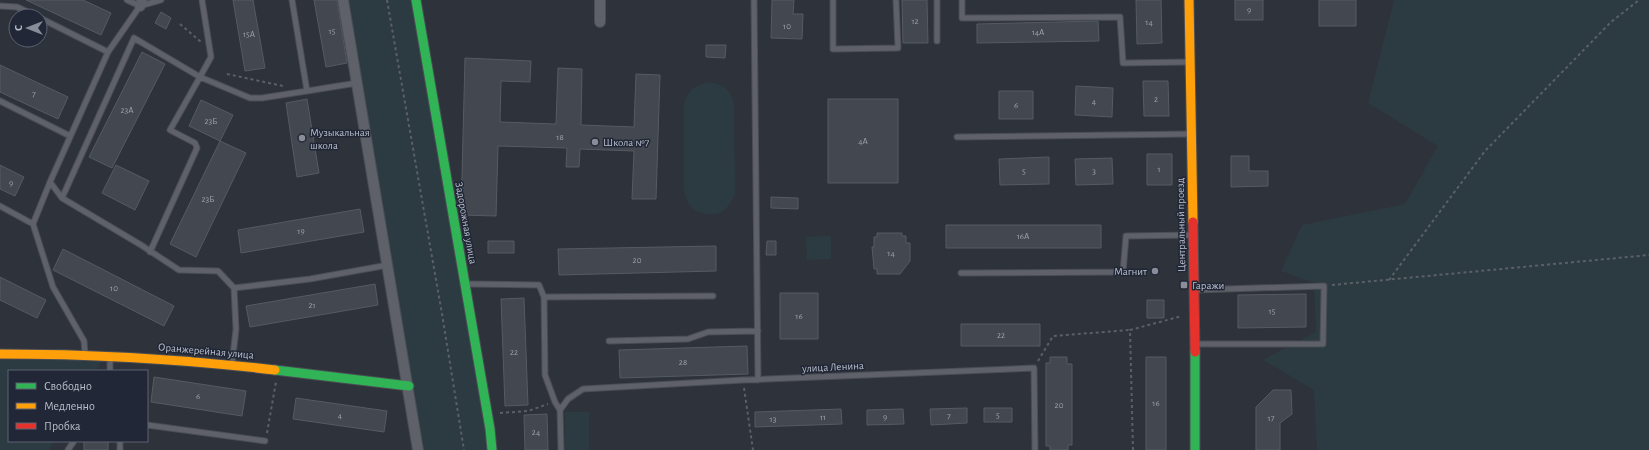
<svg xmlns="http://www.w3.org/2000/svg" width="1649" height="450" font-family="'Alegreya Sans',sans-serif">
  <rect width="100%" height="100%" fill="#2e323b"/>
  <path fill="#2b3b41" d="M343,0H418L492,450H418Z
    M1394,0H1649V450H1317L1314,390L1263,360L1316,332L1314,283L1281,271L1302,225L1405,204L1438,146L1368,103Z
    M710,82C724,85 731,90 734,104L735,194C732,200 728,208 722,212C713,217 696,213 690,206C687,202 686,196 684,191V103C689,89 696,84 710,82Z
    M831,236V259L807,260L806,237Z
    M104,358L96,371H9V441H54L49,450H0V360Z
    M565,412H589V450H565Z"/>
  <path fill="#43474f" stroke="#565a63" d="M26,0H83L111,13L101,35Z
    M233,0H253L265,68L245,71Z
    M314,0H337L347,63L326,67Z
    M772,0H794L793,14H803L802,39L771,38Z
    M902,0H927L928,43H903Z
    M1136,0H1161L1162,43L1137,44Z
    M1235,0H1263V20H1235Z
    M1319,0H1356V26H1319Z
    M161,12L171,18L166,29L155,23Z
    M1098,21L1099,41L977,43V24Z
    M706,45H726L725,58L706,57Z
    M142,52L165,64L112,168L89,157Z
    M465,58L531,61L530,82L501,81L500,122L556,124L558,68L582,69L581,125L634,127L636,74L660,75L656,199H632L634,151L580,149L579,167H566L567,148L498,146L496,216L461,215Z
    M0,65L68,97L58,119L0,92Z
    M1143,81H1168L1169,116H1144Z
    M1076,86L1113,88L1112,117L1075,115Z
    M999,91H1033V119H999Z
    M307,99L319,173L297,177L286,103Z
    M828,99H898V183H828Z
    M201,100L233,115L220,141L189,126Z
    M220,141L246,153L196,257L170,244Z
    M1147,154H1172V185H1147Z
    M1231,156H1249V171H1268V186L1231,187Z
    M1049,157V184L1000,185L999,159Z
    M1112,158L1113,184L1076,185L1075,159Z
    M0,165L24,177L15,196L0,189Z
    M116,165L149,181L135,210L102,193Z
    M771,197L798,198V209L771,208Z
    M360,209L364,232L241,253L238,230Z
    M946,225H1101V248H946Z
    M877,233H902V236H906V243H910V261L900,274H877V269H874L872,247H874V237H877Z
    M488,241H514V253H488Z
    M767,241H776V255H766Z
    M716,246V271L559,275L558,249Z
    M63,249L174,306L164,326L53,270Z
    M0,277L46,300L37,318L0,300Z
    M375,284L378,305L250,327L246,306Z
    M780,293H818V339H780Z
    M1306,294V327L1238,328V295Z
    M524,298L528,405L505,406L501,299Z
    M1147,300H1164V318H1147Z
    M961,324H1040V346H961Z
    M747,346L748,374L620,378L619,350Z
    M1050,357H1067V364H1072V445H1068V450H1050V446H1046V363H1050Z
    M1146,357H1166V450H1146Z
    M154,377L246,391L242,416L151,402Z
    M1273,390H1291L1292,414L1280,423V450H1256V407Z
    M296,398L387,411L384,432L293,419Z
    M967,408V423L931,425L930,409Z
    M984,408H1012V422H984Z
    M841,409L842,424L755,427V412Z
    M903,409L904,424L867,425V410Z
    M547,414L548,450H525L524,415Z
    M84,441H108V450H84Z"/>
  <g fill="none" stroke-linecap="round" stroke-linejoin="round">
    <defs>
      <path id="lane" d="M292,0L307,91L357,83
        M754,0L758,380
        M833,0V49L898,48L896,0
        M937,0V41
        M962,0V18L1120,17L1123,63L1190,62
        M0,6L17,7L36,16
        M140,6L161,0
        M108,52L140,6L127,0
        M0,101L70,136
        M957,137L1191,134
        M50,182L62,198L141,245L179,270L218,271L234,288
        M62,198L134,38L200,77L211,57L202,0
        M0,206L33,224L50,182L108,52L40,18
        M33,224L53,287L84,341L85,354
        M150,252L197,148L195,143L170,130L200,77L250,98H262L307,91
        M961,273L1123,272L1126,236L1192,235
        M466,284L539,285L544,297L713,296
        M1195,290L1324,286L1323,344H1195
        M544,297L545,375L555,402L560,410L561,450
        M609,341L688,339L708,332L758,331
        M110,356V371
        M232,364L236,329L234,288L310,279L388,265
        M560,410L568,399L583,389L743,380L1034,368L1035,450
        M147,425L265,441
        M68,450L74,441
        M120,450V441"/>
      <path id="street" d="M343,0L418,450
        M600,0V22
        M140,6L142,0"/>
      <path id="fast" d="M416,0L490,429L492,450
        M1195,352V450
        M275,370L409,386"/>
      <path id="slow" d="M1189,0L1193,222
        M0,354C94,354 182,359 275,370"/>
      <path id="jam" d="M1193,222L1195,352"/>
    </defs>
    <use href="#lane" stroke="#4a4d54" stroke-width="7"/>
    <use href="#street" stroke="#4a4d54" stroke-width="12"/>
    <use href="#fast" stroke="#4a4d54" stroke-width="11"/>
    <use href="#slow" stroke="#4a4d54" stroke-width="11"/>
    <use href="#jam" stroke="#4a4d54" stroke-width="11"/>
    <path stroke="#5b6066" stroke-width="2" stroke-dasharray="3 3" stroke-linecap="butt" d="M387,0L442,314L464,450
      M180,24L201,42
      M227,74L283,86
      M1389,280L1485,151L1611,22L1639,0
      M1332,285L1649,255
      M1038,361L1053,336L1130,330
      M744,388L753,450
      M500,413L528,411L548,404
      M267,433L276,382
      M1133,450L1130,330L1182,316"/>
    <use href="#lane" stroke="#5e6169" stroke-width="5"/>
    <use href="#street" stroke="#5e6169" stroke-width="10"/>
    <use href="#fast" stroke="#30b455" stroke-width="9"/>
    <use href="#slow" stroke="#ff9f0a" stroke-width="9"/>
    <use href="#jam" stroke="#e5322d" stroke-width="9"/>
  </g>
  <g fill="#888d99" stroke="#212736" stroke-width="1.5">
    <circle cx="302" cy="138" r="4"/>
    <circle cx="595" cy="142" r="4"/>
    <circle cx="1155" cy="271" r="4"/>
    <rect x="1180" y="281" width="8" height="8" rx="2"/>
  </g>
  <g text-anchor="middle" dominant-baseline="central" stroke-width="3" stroke-linejoin="round" paint-order="stroke">
    <g font-size="9" fill="#9ca0ac">
      <text x="1249" y="10">9</text>
      <text x="915" y="21">12</text>
      <text x="1149" y="22">14</text>
      <text x="787" y="26">10</text>
      <text x="332" y="31">15</text>
      <text x="1038" y="32">14А</text>
      <text x="249" y="34">15А</text>
      <text x="34" y="94">7</text>
      <text x="1156" y="99">2</text>
      <text x="1094" y="101">4</text>
      <text x="1016" y="105">6</text>
      <text x="127" y="110">23А</text>
      <text x="211" y="121">23Б</text>
      <text x="560" y="137">18</text>
      <text x="863" y="141">4А</text>
      <text x="1159" y="169">1</text>
      <text x="1024" y="171">5</text>
      <text x="1094" y="171">3</text>
      <text x="11" y="183">9</text>
      <text x="208" y="199">23Б</text>
      <text x="301" y="231">19</text>
      <text x="1023" y="236">16А</text>
      <text x="891" y="253">14</text>
      <text x="637" y="260">20</text>
      <text x="114" y="288">10</text>
      <text x="312" y="305">21</text>
      <text x="1272" y="311">15</text>
      <text x="799" y="316">16</text>
      <text x="1001" y="335">22</text>
      <text x="514" y="352">22</text>
      <text x="683" y="362">28</text>
      <text x="198" y="396">6</text>
      <text x="1156" y="403">16</text>
      <text x="1059" y="405">20</text>
      <text x="340" y="415">4</text>
      <text x="998" y="415">5</text>
      <text x="949" y="416">7</text>
      <text x="823" y="417">11</text>
      <text x="885" y="417">9</text>
      <text x="1271" y="418">17</text>
      <text x="773" y="419">13</text>
      <text x="536" y="432">24</text>
    </g>
    <g font-size="11" fill="#b9becb" stroke="#212736" text-anchor="start">
      <text x="310" y="132">Музыкальная<tspan x="310" dy="13">школа</tspan></text>
      <text x="603" y="142">Школа №7</text>
      <text x="1147" y="271" text-anchor="end">Магнит</text>
      <text x="1192" y="285">Гаражи</text>
    </g>
    <g font-size="11" fill="#b9becb" stroke="#212736">
      <text transform="translate(466 223) rotate(80)">Задорожная улица</text>
      <text transform="translate(1181 225) rotate(-91)">Центральный проезд</text>
      <text transform="translate(206 351) rotate(5)">Оранжерейная улица</text>
      <text transform="translate(833 367) rotate(-3)">улица Ленина</text>
    </g>
  </g>
  <rect x="8" y="370" width="140" height="72" fill="#212736" stroke="#5e6372"/>
  <rect x="16" y="383" width="20" height="6" fill="#30b455" stroke="#5e6372"/>
  <text x="44" y="390" font-size="12" fill="#b9becb">Свободно</text>
  <rect x="16" y="403" width="20" height="6" fill="#ff9f0a" stroke="#5e6372"/>
  <text x="44" y="410" font-size="12" fill="#b9becb">Медленно</text>
  <rect x="16" y="423" width="20" height="6" fill="#e5322d" stroke="#5e6372"/>
  <text x="44" y="430" font-size="12" fill="#b9becb">Пробка</text>
  <g transform="translate(28 28) rotate(270)"><circle r="19" fill="#212736" stroke="#5e6372"/>
  <path d="M0-3L7 15L0 10L-7 15Z" fill="#888d99"/>
  <text y="-6" font-size="11" font-weight="bold" text-anchor="middle" fill="#b9becb">С</text>
  </g>
</svg>
